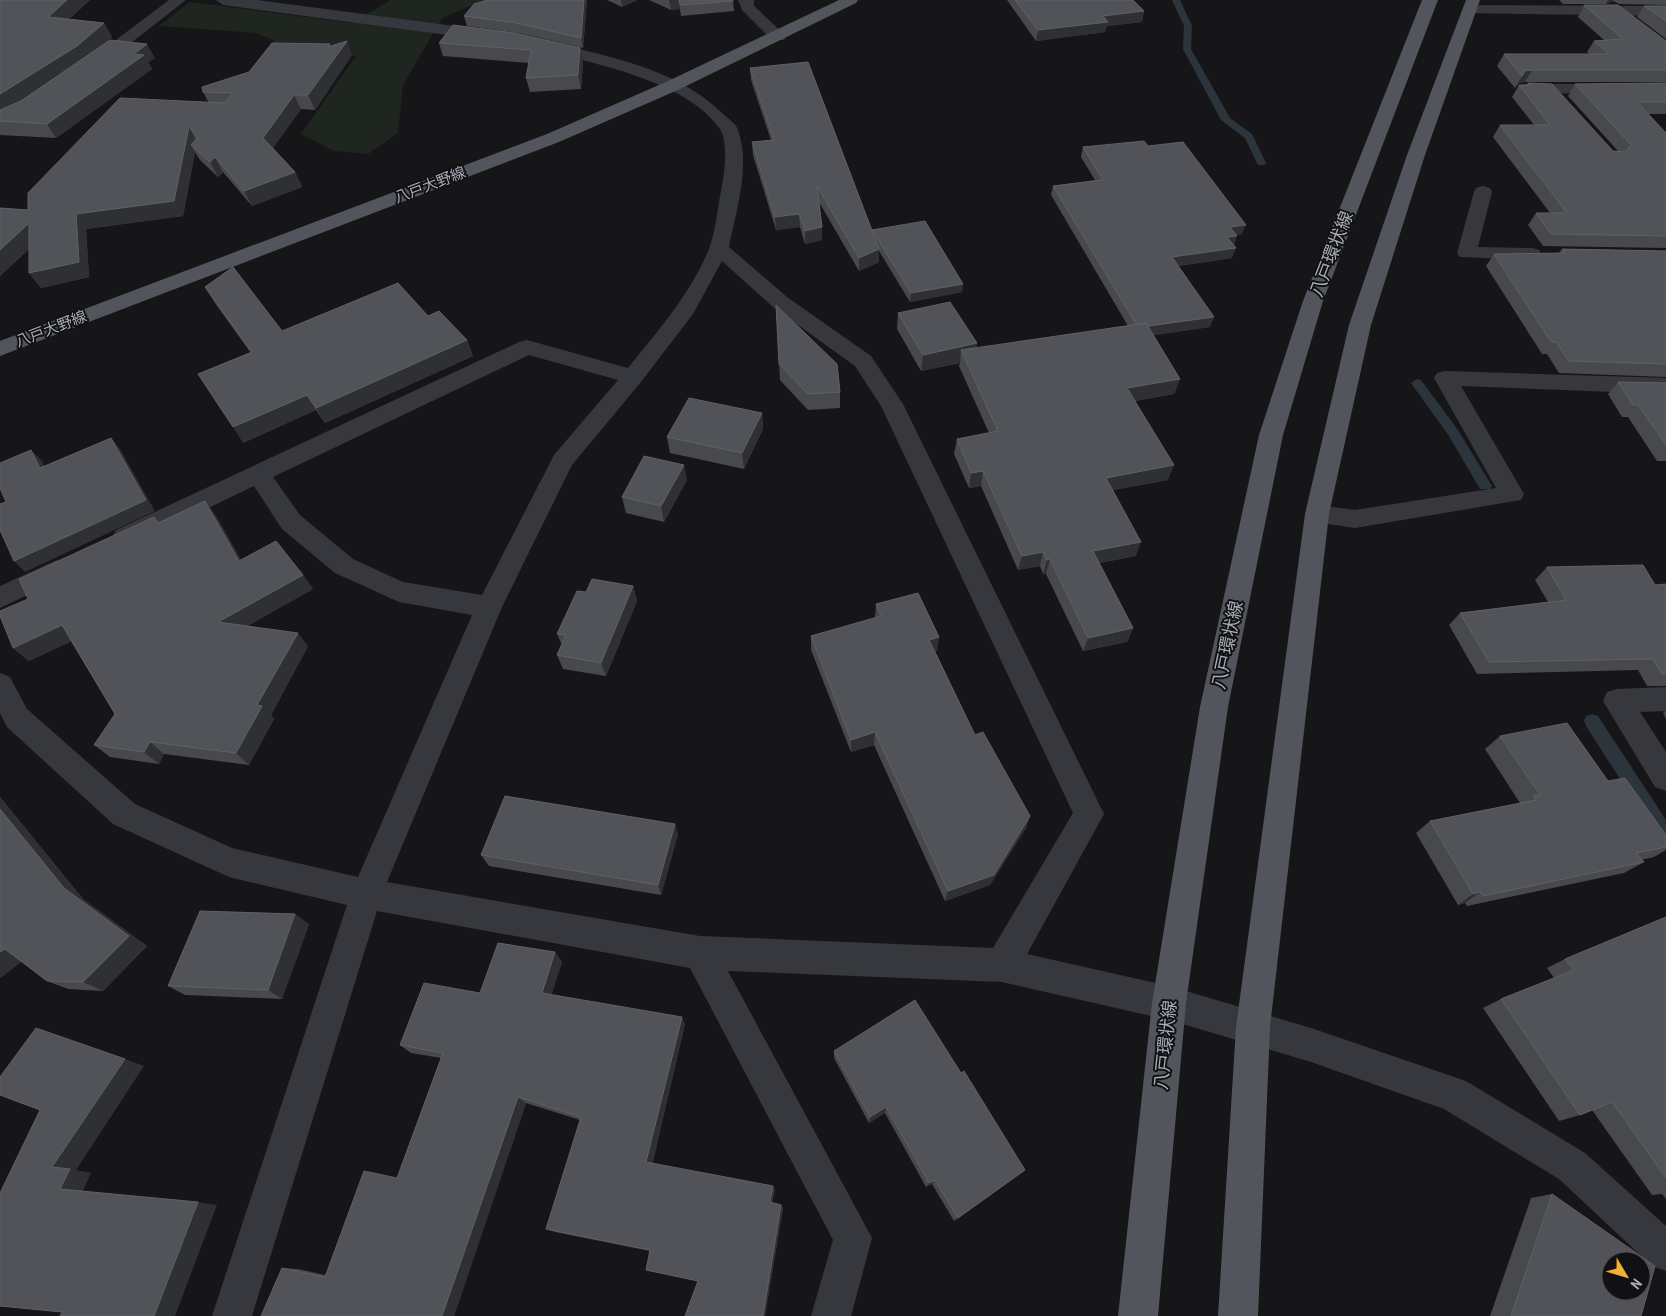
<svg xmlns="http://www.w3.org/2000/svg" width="1666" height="1316" font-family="'Roboto Condensed','Noto Sans JP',sans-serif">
  <rect width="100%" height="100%" fill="#161618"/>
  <path fill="#1e261f" d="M391,0H484L442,18L403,85L398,133L368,154L334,151L301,134L356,56L278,52L273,40L256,33L159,26L190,2L351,23Z"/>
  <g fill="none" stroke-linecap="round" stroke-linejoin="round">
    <path fill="#2c353c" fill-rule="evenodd" d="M1172,0H1180L1192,26L1191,49L1230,118L1252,134L1266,163L1264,165H1258L1245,138L1221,120L1183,49L1184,26Z
      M1417,379L1421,380L1458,430L1492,486L1490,489H1480L1449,436L1411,383Z
      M1592,714L1598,716L1666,820V843L1660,841L1586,726L1584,721L1586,716Z"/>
    <path fill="#37383d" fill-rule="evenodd" d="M169,0H186L100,67H88L86,64L88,61Z
      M216,0H257L485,30L493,35L485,40L223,5Z
      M738,0H754V6L784,34L786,37L784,40H772L742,10Z
      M1470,5L1666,6V16L1465,13L1462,10Z
      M544,41C606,56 675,67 722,113C727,118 736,123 738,130C751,167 736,210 729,247L787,297L871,356L903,404L1104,814L1027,954L1169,986L1311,1028L1466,1081L1585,1153L1666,1226V1271L1652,1266L1559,1179L1444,1109L1311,1062L1169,1020L1002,982L728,971L872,1238L851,1316H811L833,1240L690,968L377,911L252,1316H212L347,905L229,877L113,824L7,727L0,713V673L10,677L27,709L135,804L232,848L358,877L472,615L399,602L335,573L282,529L254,486L134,544L125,547L116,544L112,537L116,530L519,342L527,340L628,368C658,331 691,293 709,249C716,230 718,205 722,185C725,171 728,142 720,129C686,80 592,63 538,49L536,46L538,43ZM722,261L773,307L855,366L881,406L1073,813L993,948L700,936L387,882L502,607L572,465L641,382L693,314ZM529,355L618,380L554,455L482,595L403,582L353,559L300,515L273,477Z
      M1525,84H1666V94L1519,93L1517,89L1519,85Z
      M1483,186L1490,188L1492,192L1478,247L1532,248L1539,250L1542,254L1539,258L1532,260L1460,257L1457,253L1474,192L1476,188Z
      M1445,371L1666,378V394L1461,386L1524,494L1521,500L1355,528L1308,521L1305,514L1308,507L1317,505L1355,510L1496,488L1434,378L1437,373Z
      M57,560L66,563L70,570L66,577L0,608V586Z
      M1666,687V711L1640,712L1666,752V791L1655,787L1603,701L1607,692L1617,689Z"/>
    <path fill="#53555c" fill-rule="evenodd" d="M839,0H858L856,3L680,89L559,142L0,356V341L547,134L668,81Z
      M1422,0H1438L1323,301L1283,435L1228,707L1186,1003L1158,1316H1118L1152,1003L1200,707L1259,435L1303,301Z
      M1466,0H1480L1425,155L1371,325L1329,514L1270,1027L1258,1316H1218L1236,1027L1305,514L1349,325L1407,155Z"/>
  </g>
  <path fill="#47494d" d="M0,0H90L69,19L104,23L112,37L101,46L155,58L148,62L152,69L56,138L0,135Z
    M487,0H587L583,48L519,33L467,26L464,16Z
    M607,0H637L622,7Z
    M649,0H733L734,11L681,16L680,9L671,10Z
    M1007,0H1133L1144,11L1142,22L1107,26L1105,32L1036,41Z
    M1559,0H1666V5L1619,4L1613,1L1606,4H1563Z
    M1584,5L1666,41V82H1525L1519,83L1515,88L1497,66L1504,54H1589L1587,52L1594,41L1604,40L1578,17Z
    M1644,6H1666V39L1637,17Z
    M453,25L583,62L581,89L530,92L526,78L529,63L443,56L439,43Z
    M331,46L352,55L315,110L301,109L273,148L295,172L302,187L252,206L223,172L218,177L200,160L195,152L183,216L86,229L89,277L41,288L29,273V249L0,276V208L28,210L209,103L203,92Z
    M750,68L872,230L963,284L962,292L910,302L879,251V262L859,271L819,202L822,240L805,244L800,227L776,230L753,155L752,142L771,140L751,80Z
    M1528,83L1613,151H1618L1568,96L1575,84L1666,83V114H1648L1666,133V248L1543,246L1528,225L1536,213H1550L1493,137L1500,125H1534L1512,97L1519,85H1526Z
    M1148,146L1242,234L1237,235L1233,246L1232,258L1178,266L1210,327L1153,335L1180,379L1174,394L1135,401L1168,480L1113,490L1136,556L1099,563L1133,628L1127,642L1083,651L1046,574H1043L1040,566L1018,570L981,486L969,488L954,454L957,439L989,433L959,366L960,363L921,371L897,329L898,313L977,343L976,348L1128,326L1051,195L1053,186L1095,180L1081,157L1083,147Z
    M1562,249L1666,251V377L1559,373L1547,354H1542L1486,266L1494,254L1559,253Z
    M205,287L282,331L428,316L467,340L473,356L325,423L316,410L243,443L250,352L215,303Z
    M776,305L840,392V408L808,410L780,380Z
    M1618,382L1666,383V461H1657L1628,417H1622L1608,394Z
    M762,413L763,429L744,469L670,453L667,437Z
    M687,480L664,522L626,513L622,497Z
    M216,516L241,560L303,575L313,589L247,626L308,646L271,715L274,719L249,765L164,754L159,764L110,757L94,745L115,714L71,641L29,661L13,648L28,599L154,517L159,522Z
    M1547,567L1655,585L1666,584V686H1647L1638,670L1477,674L1449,625L1460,613L1548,602L1535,580Z
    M633,586L637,601L606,676L563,669L557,655L562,645L557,634L586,592Z
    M876,604L939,637L937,651H935L975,735L1030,816L1026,828L990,885L945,901L874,745L851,752L811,650V636L875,618Z
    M1666,710V719L1663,713Z
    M1500,736L1608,781L1666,835V850L1654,857L1641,860L1644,862L1624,873L1467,906L1465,903L1458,905L1416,833L1430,821L1520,803L1485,749Z
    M0,797L83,899L147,946L103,991L68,989L47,981L22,961L0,978Z
    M678,834L661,895L489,866L481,855Z
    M1666,917V1199L1662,1194L1652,1195L1592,1110L1580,1115L1559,1121L1483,1008L1501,999L1554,978L1547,968L1565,959Z
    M309,924L282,999L185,995L168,986Z
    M555,952L562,962L551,995L685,1024L652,1164L773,1186L775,1190L772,1203L781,1205L783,1208L765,1316H685L698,1281L650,1251L555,1232L546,1229L580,1120L526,1103L454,1316L282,1268L298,1269L325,1275L397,1178L441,1058L411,1053L400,1045L480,993Z
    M834,1051L961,1073L1025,1170L954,1221L932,1184L926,1187L885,1113L869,1123L834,1058Z
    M1552,1194L1641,1316H1490L1531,1198Z"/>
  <path fill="#2f3033" d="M67,0H90L56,30L48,17Z
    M584,0H587L583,48L581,38Z
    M621,0H637L622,7Z
    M669,0H679L680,9L671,10Z
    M1608,0H1613V1L1606,4Z
    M1144,11L1142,22L1107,26L1105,32L1036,41L1038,30L1103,16Z
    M104,23L112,37L85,59L0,114V94Z
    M347,41L352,55L315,110L308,95L328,47L330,44L335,57Z
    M147,44L155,58L148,62L152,69L56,138L47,124L134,54Z
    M580,48L583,62L581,89L578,75Z
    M1532,70L1525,82L1519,83L1515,88L1525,71Z
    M294,95L301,109L270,152L263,138Z
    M189,127L197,142L191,145L195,152L183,216L86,229L89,277L41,288L29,273L76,214Z
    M215,157L223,172L218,177L210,162Z
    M295,172L302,187L252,206L244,191Z
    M799,214L800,227L776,230L775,217Z
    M29,223L40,238L0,276V250Z
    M1246,225L1242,234L1226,237L1230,227Z
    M822,227V240L805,244V231Z
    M1237,236L1234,246L1227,237Z
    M1236,248L1232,258L1169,267L1172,257Z
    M879,249V262L859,271V258Z
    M963,284L962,292L910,302L911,293Z
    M1214,317L1210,327L1135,338L1138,328Z
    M467,340L473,356L325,423L316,408Z
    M977,343L974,359L961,350L960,363L921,371L923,355Z
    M1180,379L1174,394L1122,403L1127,388Z
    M307,395L316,410L243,443L233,427Z
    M762,413L763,429L744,469L742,453Z
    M111,438L120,449L155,511L25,572L14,561Z
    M31,450L42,461L50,479L40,468Z
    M684,465L687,480L664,522L661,506Z
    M1174,465L1168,480L1102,492L1106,478Z
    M983,471L981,486L969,488L971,473Z
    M205,501L216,516L250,575L239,561Z
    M1141,542L1136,556L1088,565L1093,551Z
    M1043,552L1040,566L1018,570L1022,556Z
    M1050,559L1046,574H1043L1047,560Z
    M303,575L313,589L230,636L218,622Z
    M633,586L637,601L606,676L601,663Z
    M62,625L77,639L29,661L13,648Z
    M1133,628L1127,642L1083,651L1088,638Z
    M298,633L308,646L271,715L274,719L249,765L236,753L257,705Z
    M939,637L937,651L927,654L929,640Z
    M875,732L874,745L851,752V740Z
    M150,742L164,754L159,764L144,752Z
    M0,797L83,899L147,946L103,991L83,982L64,888L0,809Z
    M1030,816L1026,828L990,885L945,901L948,891Z
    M675,824L678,834L661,895L658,885Z
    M1480,892L1465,903L1458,905L1473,894Z
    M295,914L309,924L282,999L268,990Z
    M5,949L26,958L0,978V952Z
    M555,952L562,962L549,1002L542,993Z
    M682,1017L685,1024L652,1167L646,1162Z
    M125,1059L144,1066L76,1170L91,1173L82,1193L60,1189L52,1167Z
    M518,1097L526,1103L454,1316H442Z
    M886,1107L885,1113L869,1123L870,1117Z
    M935,1180L932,1184L926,1187L929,1183Z
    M773,1186L775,1190L772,1206L770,1202Z
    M198,1202L217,1205L175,1316H154Z
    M781,1205L783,1208L765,1316H763Z"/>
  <path fill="#525359" stroke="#5f6168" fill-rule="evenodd" d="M12,0H67L48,17L104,23L77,46L0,94V1Z
    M487,0H584L581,38L517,23L464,16L474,4Z
    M679,0H733V1L680,5Z
    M1015,0H1133L1144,11L1103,16L1108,22L1038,30Z
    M1584,5H1618L1666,41V70H1532L1525,71L1522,76L1504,54H1609L1594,41L1623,39Z
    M1644,6H1666V21Z
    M453,25L515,33L580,48L578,75L526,78L531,50L439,43Z
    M110,40L147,44L134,54L144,55L47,124L0,121V110L21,101Z
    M347,41L308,95H294L263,138L295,172L244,191L215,157L210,162L191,145L198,137L189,127L174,201L76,214L79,262L29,273V223L0,250V208L28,210V193L120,98L225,103L233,93L203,92L202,87L249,72L272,43L330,44L328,47Z
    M808,62L879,249L859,258L817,186L822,227L805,231L799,214L775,217L752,142L774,140L750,68Z
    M1528,83L1552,84L1613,151L1626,152L1631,145L1575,84L1666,83V102H1637L1666,133V236L1551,234L1536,213H1567L1500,125H1550L1519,85H1529Z
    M1144,141L1148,146L1183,142L1246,225L1230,227L1237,236L1227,237L1236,248L1172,257L1214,317L1148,326L1146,323L1136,324L1053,186L1103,180L1083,147Z
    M925,221L963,284L911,293L872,230Z
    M1562,249L1666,251V364L1569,361L1556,342H1551L1494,254L1565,253Z
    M233,267L282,331L398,283L428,316L439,311L467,340L316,408L307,395L233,427L198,374L252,352L205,287Z
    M950,302L977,343L923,355L898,313Z
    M776,305L837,364L840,392L808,394L779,364Z
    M1146,323L1180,379L1127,388L1174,465L1106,478L1141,542L1093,551L1133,628L1088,638L1050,559L1047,560L1043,552L1022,556L983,471L971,473L957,439L998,431L961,350Z
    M1618,382L1666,383V445L1638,405H1633Z
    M689,398L762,413L742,453L667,437Z
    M111,438L146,500L14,561L0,530V504L6,502L0,488V463L31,450L40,468Z
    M644,456L684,465L661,506L622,497Z
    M205,501L239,561L276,541L303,575L218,622L298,633L257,705L262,706L236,753L150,742L144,752L94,745L115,714L62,625L13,648L0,616V611L28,599L19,579L154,517L158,523Z
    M1643,565L1655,585L1666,584V674H1662L1653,659L1489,662L1460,613L1566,600L1547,567Z
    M592,579L633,586L601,663L557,655L566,635L557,634L577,591L586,592Z
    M918,593L939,637L929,640L975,735L983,732L1030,816L994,875L948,891L875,732L851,740L811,636L881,616L876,604Z
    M1567,723L1608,781L1625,778L1666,835V847L1636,853L1644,862L1483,896L1480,892L1473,894L1430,821L1536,800L1533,796L1540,795L1500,736Z
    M505,796L675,824L658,885L481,855Z
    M0,809L64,888L129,936L83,982L47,981L5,949L0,952Z
    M200,911L295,914L268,990L168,986Z
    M1666,917V1178L1612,1102L1580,1115L1501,999L1574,970L1565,959Z
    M498,943L555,952L542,993L682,1017L646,1162L773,1186L770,1202L781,1205L763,1316H685L698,1281L646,1270L650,1250L546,1229L581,1117L518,1097L442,1316H261L282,1268L325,1277L364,1171L397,1178L443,1053L400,1045L424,983L480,993Z
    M915,1000L961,1073L964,1071L1025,1170L958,1218L935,1180L929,1183L886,1107L870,1117L834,1051Z
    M36,1028L125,1059L52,1167L70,1169L60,1189L198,1202L154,1316H60L62,1312L0,1306V1193L40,1110L0,1095V1077Z
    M1552,1194L1655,1266L1641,1316H1511ZM1611,1261H1641V1291H1611Z"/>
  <g text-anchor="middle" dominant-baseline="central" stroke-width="4" stroke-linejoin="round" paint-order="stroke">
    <g font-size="15" fill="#a8adb8" stroke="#111113">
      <text transform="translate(430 185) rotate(-21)">八戸大野線</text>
      <text transform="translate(51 329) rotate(-21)">八戸大野線</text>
    </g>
    <g font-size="18" fill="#a8adb8" stroke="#111113">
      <text transform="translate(1331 254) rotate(-69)">八戸環状線</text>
      <text transform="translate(1227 645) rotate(-78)">八戸環状線</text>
      <text transform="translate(1165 1045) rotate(-84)">八戸環状線</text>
    </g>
  </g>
  <g transform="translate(1626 1276) rotate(128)"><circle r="24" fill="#111113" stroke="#4d4f55"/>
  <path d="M0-4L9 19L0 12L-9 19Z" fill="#f2b134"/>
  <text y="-8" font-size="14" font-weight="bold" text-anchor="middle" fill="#a8adb8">N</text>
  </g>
</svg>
